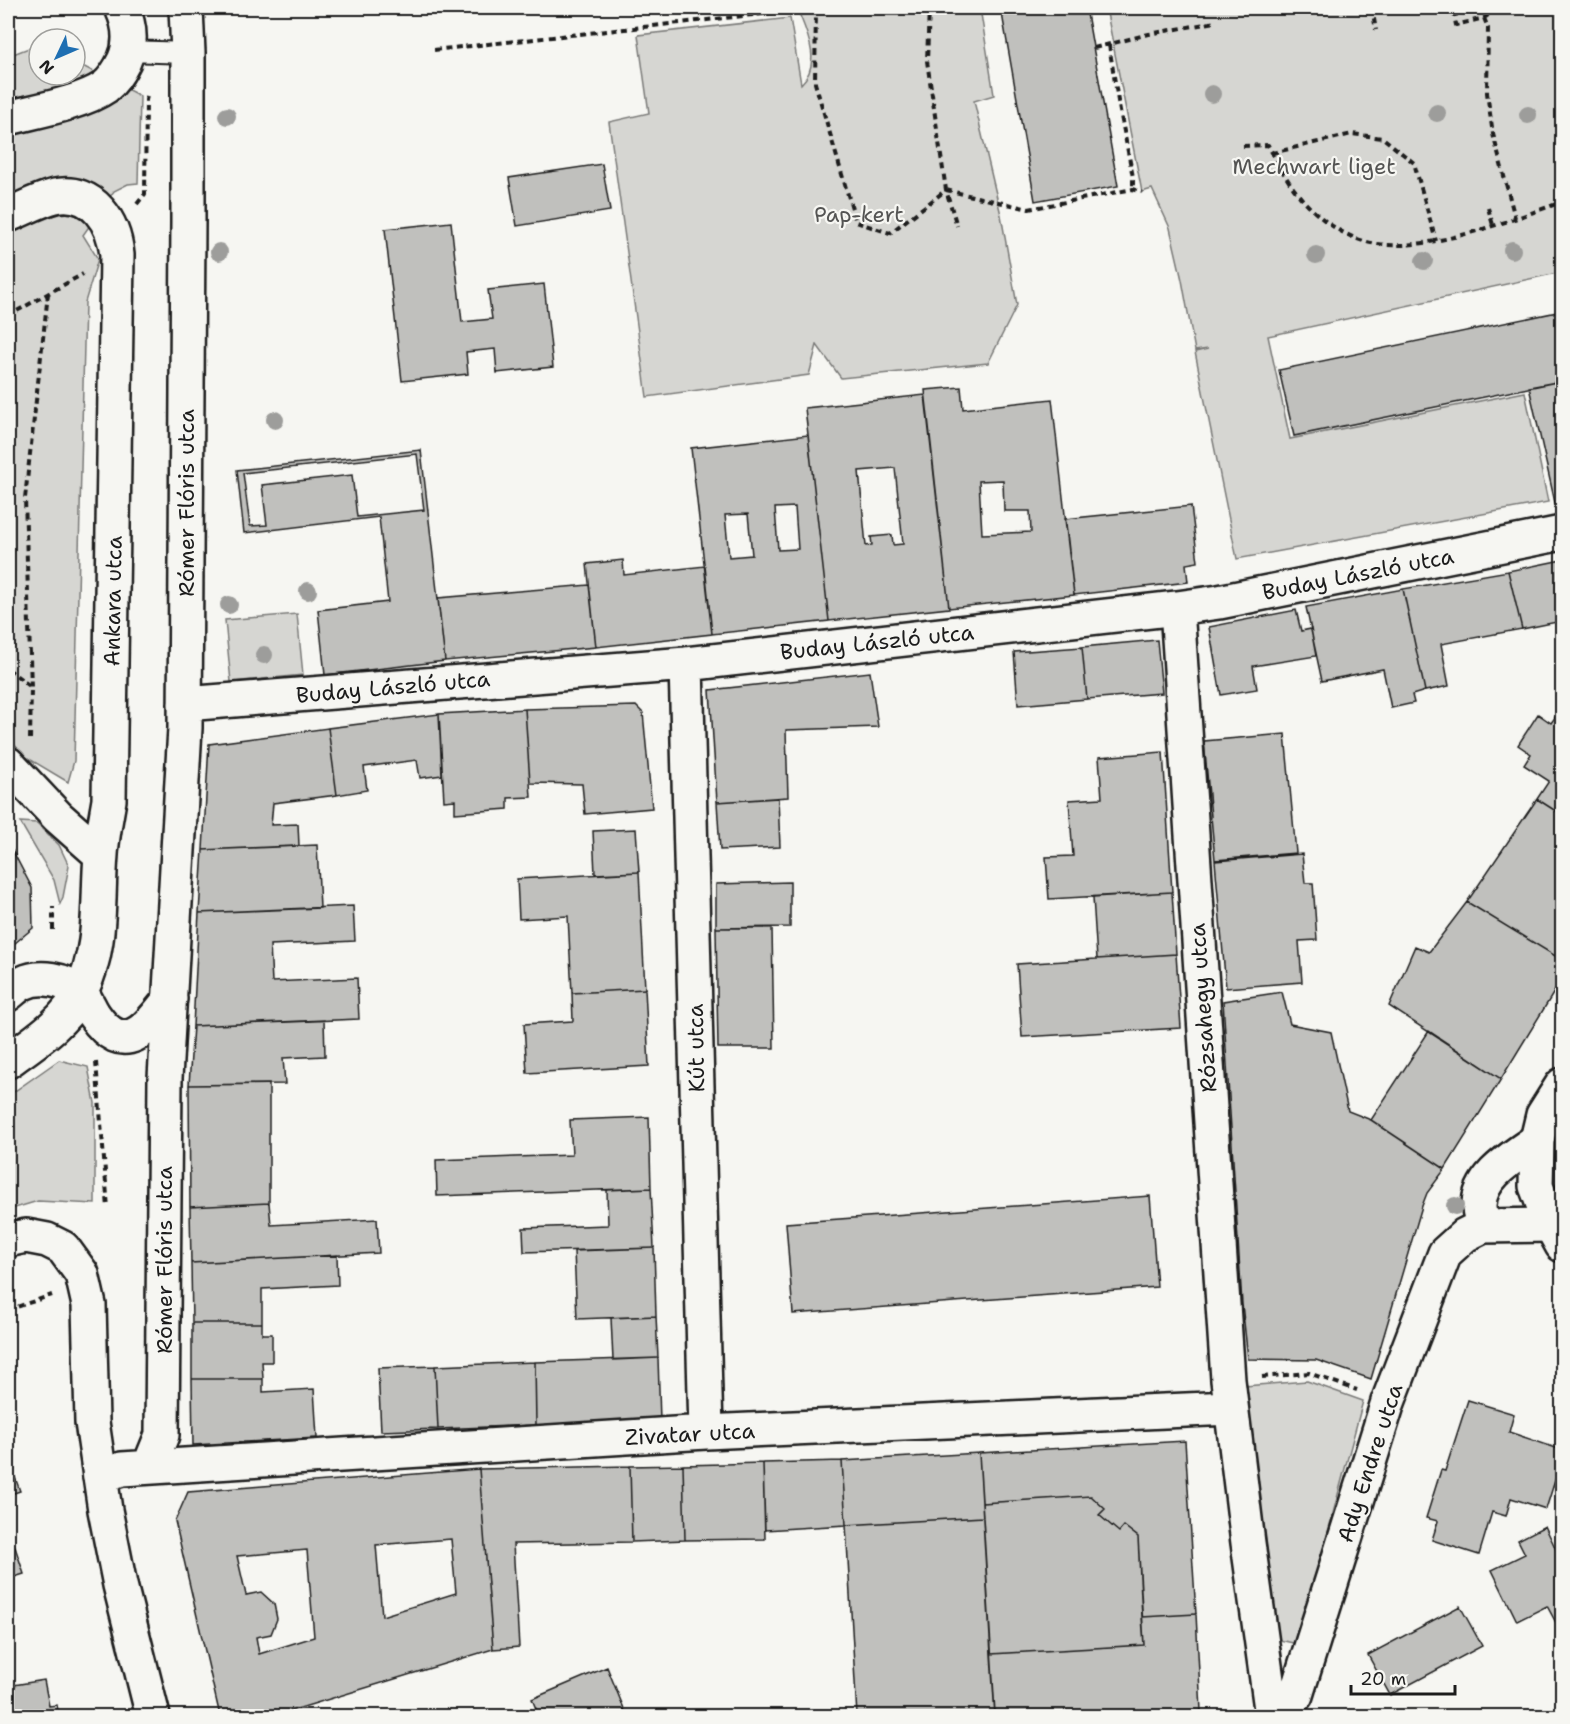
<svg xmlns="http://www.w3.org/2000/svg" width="1570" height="1724" font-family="'Shantell Sans',sans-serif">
  <rect width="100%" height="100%" fill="#f6f6f2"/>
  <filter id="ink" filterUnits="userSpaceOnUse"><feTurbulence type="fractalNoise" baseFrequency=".0167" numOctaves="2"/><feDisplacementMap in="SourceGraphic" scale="12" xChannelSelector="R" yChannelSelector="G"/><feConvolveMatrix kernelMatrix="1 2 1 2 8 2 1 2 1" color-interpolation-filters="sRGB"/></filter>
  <g filter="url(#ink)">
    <path fill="#d6d6d2" stroke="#797977" stroke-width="1.5" d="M797,8H980L994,95L974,101L1001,215L1017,305L988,363L841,378L817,345L809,375L647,397L609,122L649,113L638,35L790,18L801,84C823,63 806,31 797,8Z
      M1106,8H1562V272L1268,336L1290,439L1525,392L1548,502L1237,559L1195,352L1208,349L1195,351L1182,280L1170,228L1152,189L1142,192Z
      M39,44V75H75V62L140,96L138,183L128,184L114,191L83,235L98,259L85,302L74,761L68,782L26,757L8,738V56Z
      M297,614L303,675L231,682L225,620Z
      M20,822L37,823L59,845L69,866L63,897L60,904L54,880Z
      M59,1060L88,1067L95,1103V1204L38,1201L8,1210V1096Z
      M1307,1381L1363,1401L1298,1644L1279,1640L1245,1386Z"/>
    <path fill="#c0c0bd" stroke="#1c1c1c" stroke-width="1.5" fill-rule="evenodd" d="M216,8H269L216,13Z
      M1001,8H1086L1118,186L1035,201Z
      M602,164L610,211L517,226L509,178Z
      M451,222L462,322L492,319L488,290L544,284L553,367L497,373L495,349L466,352L468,374L402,381L385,229Z
      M1562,311V381L1294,436L1279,370Z
      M1562,381V506L1556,507L1529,387Z
      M961,387L963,409L1052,399L1074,595L949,608L925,390ZM1003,480L1004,511H1030L1031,532L982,534L979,481Z
      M925,395L949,608L829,621L805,408ZM895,468L903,544L893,545L892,535L871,537L872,545L866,546L859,471Z
      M808,435L829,621L712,634L691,448ZM795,507L798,549L778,550L775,508ZM748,514L752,555L729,557L725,515Z
      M421,450L445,661L325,675L318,610L388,602L379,517L244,533L237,470Z
      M417,454L424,510L357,517L352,475L262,485L267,525L250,526L243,473Z
      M1191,506L1198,562L1186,564L1188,582L1074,595L1065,519Z
      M623,560L624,575L705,566L712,634L596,647L587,564Z
      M1562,560V621L1522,629L1508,571Z
      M1508,571L1522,629L1441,644L1449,686L1425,691L1403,589Z
      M589,585L596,647L445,661L438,598Z
      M1403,589L1425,691L1412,695L1414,703L1391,708L1383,669L1322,681L1306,607Z
      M1296,610L1301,631L1311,629L1316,656L1253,666L1257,689L1221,695L1209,627Z
      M1157,640L1162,693L1087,699L1082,647Z
      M1082,647L1087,699L1018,705L1014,652Z
      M870,672L878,727L786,730L788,797L717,802L710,690Z
      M636,706L643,713L652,808L585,814L582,784L530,783L525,709Z
      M525,709L531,797L508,798V809L455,813V800L444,801L439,714Z
      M1559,712L1562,714V815L1537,799L1549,781L1524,765L1531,754L1518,745L1538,714L1551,723Z
      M439,714L442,775L420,778L417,760L364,767L367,790L337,795L328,728Z
      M328,728L337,795L273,803L271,825L298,824L299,846L203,850L209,744Z
      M1285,734L1296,853L1215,860L1204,741Z
      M1163,752L1172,892L1049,899L1046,857L1073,856L1069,800L1102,798L1099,757Z
      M778,798L780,847L720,850L717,802Z
      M1537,799L1562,815V960L1467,902Z
      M636,829L639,872L595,874L593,831Z
      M8,842L32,888L33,928L8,949Z
      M317,845L320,908L199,913L203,850Z
      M1302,854L1305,883H1313L1317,940L1299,941L1302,982L1226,988L1215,861Z
      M639,872L645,989L572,993L568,916L519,919L517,879Z
      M790,882V927L716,928V884Z
      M1172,892L1176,954L1097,959L1093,897Z
      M1467,902L1562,960V979L1501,1079L1389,1006L1415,946L1429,952Z
      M353,906L355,941L270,945L272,982L357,978L359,1019L193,1026L199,913Z
      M716,928H772L774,1048H718Z
      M1176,954L1181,1028L1022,1037L1017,964Z
      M645,989L649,1066L527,1073L524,1024L573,1021L572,993Z
      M1282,992L1290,1024L1331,1032L1348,1111L1371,1120L1445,1169L1427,1193L1422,1206L1371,1379L1316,1360L1248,1359L1242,1304L1223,1001Z
      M324,1020L325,1056L283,1058L285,1084L189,1085L193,1026Z
      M1429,1031L1501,1079L1445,1169L1371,1120Z
      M269,1084V1203L190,1207L189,1085Z
      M649,1117L651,1188L437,1196L436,1160L572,1155L570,1120Z
      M651,1188L654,1248L524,1252L523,1228L608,1225L607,1190Z
      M1150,1196L1157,1287L793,1314L786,1223Z
      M269,1203L271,1225L377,1219L379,1253L191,1263L190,1207Z
      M654,1248L656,1316L577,1319L574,1251Z
      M337,1255L338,1285L262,1289V1323H192L191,1263Z
      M656,1316L658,1358L613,1360L611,1318Z
      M192,1323H262V1334H272V1362H262L263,1379H192Z
      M658,1358L660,1421L536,1425L535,1362Z
      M535,1362L536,1425L438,1429L435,1366Z
      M435,1366L438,1429L381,1431L378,1368Z
      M192,1379H263V1392L314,1389L317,1438L193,1445Z
      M1468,1400L1514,1414L1509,1432L1562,1450V1458L1546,1509L1511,1498L1506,1516L1492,1512L1479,1555L1432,1540L1438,1521L1426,1518L1441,1470L1445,1471Z
      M1185,1441L1196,1614L1142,1617L1138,1537L1124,1526L1119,1532L1099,1515L1105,1509L1091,1496L982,1503L979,1453Z
      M979,1453L983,1517L846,1525L842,1461Z
      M8,1458L20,1491L8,1495Z
      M842,1461L846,1525L765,1530L763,1463Z
      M763,1463L765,1539L685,1540L683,1465Z
      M683,1465L685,1540L632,1542L630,1466Z
      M630,1466L632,1542L513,1544L519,1647L493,1649L479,1469Z
      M479,1469L493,1649L274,1716H220L175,1521L188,1492ZM451,1539L456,1593L382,1616L376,1545ZM307,1550L314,1637L259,1654L256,1637L271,1634L277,1619L274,1604L261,1592L246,1595L237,1556Z
      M1091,1496L1105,1509L1099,1515L1119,1532L1124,1526L1138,1537L1144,1645L991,1654L982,1503Z
      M983,1517L995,1713L931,1716H857L846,1525Z
      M8,1526L24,1574L8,1579Z
      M1545,1526L1562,1562V1629L1560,1630L1547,1606L1517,1621L1492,1570L1525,1554L1518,1540Z
      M1460,1606L1482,1646L1390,1695L1368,1655Z
      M1196,1614L1201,1711L1108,1716H995L991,1654L1144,1645L1142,1617Z
      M607,1667L627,1716H539L532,1699Z
      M44,1680L49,1706L57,1705L59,1716H8V1686Z"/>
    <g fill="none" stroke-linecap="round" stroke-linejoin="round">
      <defs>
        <path id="service" d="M128,51L188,53"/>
        <path id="minor" d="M1177,608L1228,1380L1248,1543L1272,1716
          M686,664L706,1432
          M185,704L686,664L1177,608L1219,602L1562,533
          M8,994C12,991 17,986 23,983C39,975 65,979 79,992C86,997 89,1008 94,1015C124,1059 147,1029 170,999
          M1483,1226C1482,1220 1479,1213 1479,1207C1478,1176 1515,1156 1537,1140
          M149,1467L162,1435L165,1078L185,728L188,220V53L186,8
          M100,1476L122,1469L706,1432L1230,1408
          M1280,1716L1296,1695L1388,1402L1445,1253L1465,1235L1483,1226L1551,1225"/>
        <path id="tertiary" d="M8,118C35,111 82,103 105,87C114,80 119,71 124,61C132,43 130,25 122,8
          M8,215C23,209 39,200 55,196C93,188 114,223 117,255L109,800C106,818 102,837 101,855C97,903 103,946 81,991C66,1022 34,1042 8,1061
          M8,764L58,817L101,855
          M1562,1085L1543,1115L1537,1140L1536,1186L1551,1225L1562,1245
          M8,1240L26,1236L47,1240L63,1248L82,1274L89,1305L92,1422L105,1510L120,1585L153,1716"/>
      </defs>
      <use href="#service" stroke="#1c1c1c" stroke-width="24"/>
      <use href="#minor" stroke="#1c1c1c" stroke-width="38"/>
      <use href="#tertiary" stroke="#1c1c1c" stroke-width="38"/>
      <path stroke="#1c1c1c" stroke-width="4" stroke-dasharray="6 4.5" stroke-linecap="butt" d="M816,8L815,83L856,222L890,233L946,190
        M929,8L927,61L946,190L957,226
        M1372,8L1376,30
        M1468,12L1454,15L1456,25L1484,18L1493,12
        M1484,18L1488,28L1487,93L1493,134L1515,218
        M1109,45L1118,101L1133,177V189
        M1094,48L1149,34L1216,22
        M434,50L816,8
        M1243,146L1268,145C1276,160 1284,175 1294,189C1312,213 1337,234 1367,242C1421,256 1511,220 1562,202
        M1272,153L1352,134L1383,138L1414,163L1436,241
        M946,190L1029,209L1133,189L1142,192
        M137,204L145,194L146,100L148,92
        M1488,208L1493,225
        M8,316L83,274
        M8,669L31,687
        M30,739L31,688L25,498L48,294
        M53,930V907
        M96,1062L108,1208
        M8,1310L52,1295
        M1262,1377L1309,1373L1357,1390"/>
      <use href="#service" stroke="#f6f6f2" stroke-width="20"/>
      <use href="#minor" stroke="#f6f6f2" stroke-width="33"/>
      <use href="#tertiary" stroke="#f6f6f2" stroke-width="33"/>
    </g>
    <g fill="#9d9d9b">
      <circle cx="1212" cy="94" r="9"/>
      <circle cx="1437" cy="113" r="9"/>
      <circle cx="1528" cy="115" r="9"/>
      <circle cx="227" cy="116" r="9"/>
      <circle cx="1512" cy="250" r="9"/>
      <circle cx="219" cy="252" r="9"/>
      <circle cx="1316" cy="255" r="9"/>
      <circle cx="1424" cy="261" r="9"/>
      <circle cx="275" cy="420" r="9"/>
      <circle cx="308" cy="591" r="9"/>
      <circle cx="229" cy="605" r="9"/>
      <circle cx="264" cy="655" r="9"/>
      <circle cx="1455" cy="1206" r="9"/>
    </g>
  </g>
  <g text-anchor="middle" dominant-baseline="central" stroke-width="4.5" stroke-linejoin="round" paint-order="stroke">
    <g font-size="22" fill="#545453" stroke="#f6f6f2">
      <text x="1314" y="166">Mechwart liget</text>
      <text x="859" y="214">Pap-kert</text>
    </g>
    <g font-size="22" fill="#1c1c1c" stroke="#f6f6f2">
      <text transform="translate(186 503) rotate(-90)">Rómer Flóris utca</text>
      <text transform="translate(1358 574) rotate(-11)">Buday László utca</text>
      <text transform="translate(113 601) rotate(-89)">Ankara utca</text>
      <text transform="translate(877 642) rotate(-6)">Buday László utca</text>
      <text transform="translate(393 687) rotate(-5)">Buday László utca</text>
      <text transform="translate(1203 1008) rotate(-94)">Rózsahegy utca</text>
      <text transform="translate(696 1048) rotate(-91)">Kút utca</text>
      <text transform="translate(164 1260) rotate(-90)">Rómer Flóris utca</text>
      <text transform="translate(690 1434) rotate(-3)">Zivatar utca</text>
      <text transform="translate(1370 1463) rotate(-72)">Ady Endre utca</text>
    </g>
  </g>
  <rect width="1570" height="1724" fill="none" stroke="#f6f6f2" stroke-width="30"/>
  <rect x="15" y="15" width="1540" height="1694" fill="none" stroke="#1c1c1c" stroke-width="2" filter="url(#ink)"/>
  <g transform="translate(57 57) rotate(226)"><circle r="28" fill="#f6f6f2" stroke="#9f9f9c" stroke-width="1.5"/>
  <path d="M0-4.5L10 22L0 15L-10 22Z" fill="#1f6fb2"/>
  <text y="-9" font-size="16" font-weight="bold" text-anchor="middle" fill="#1c1c1c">N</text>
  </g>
  <path d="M1351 1685v9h104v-9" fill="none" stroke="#1c1c1c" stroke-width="3"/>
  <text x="1360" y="1685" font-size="18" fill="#1c1c1c" stroke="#f6f6f2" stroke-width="4.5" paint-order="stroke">20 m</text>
</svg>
